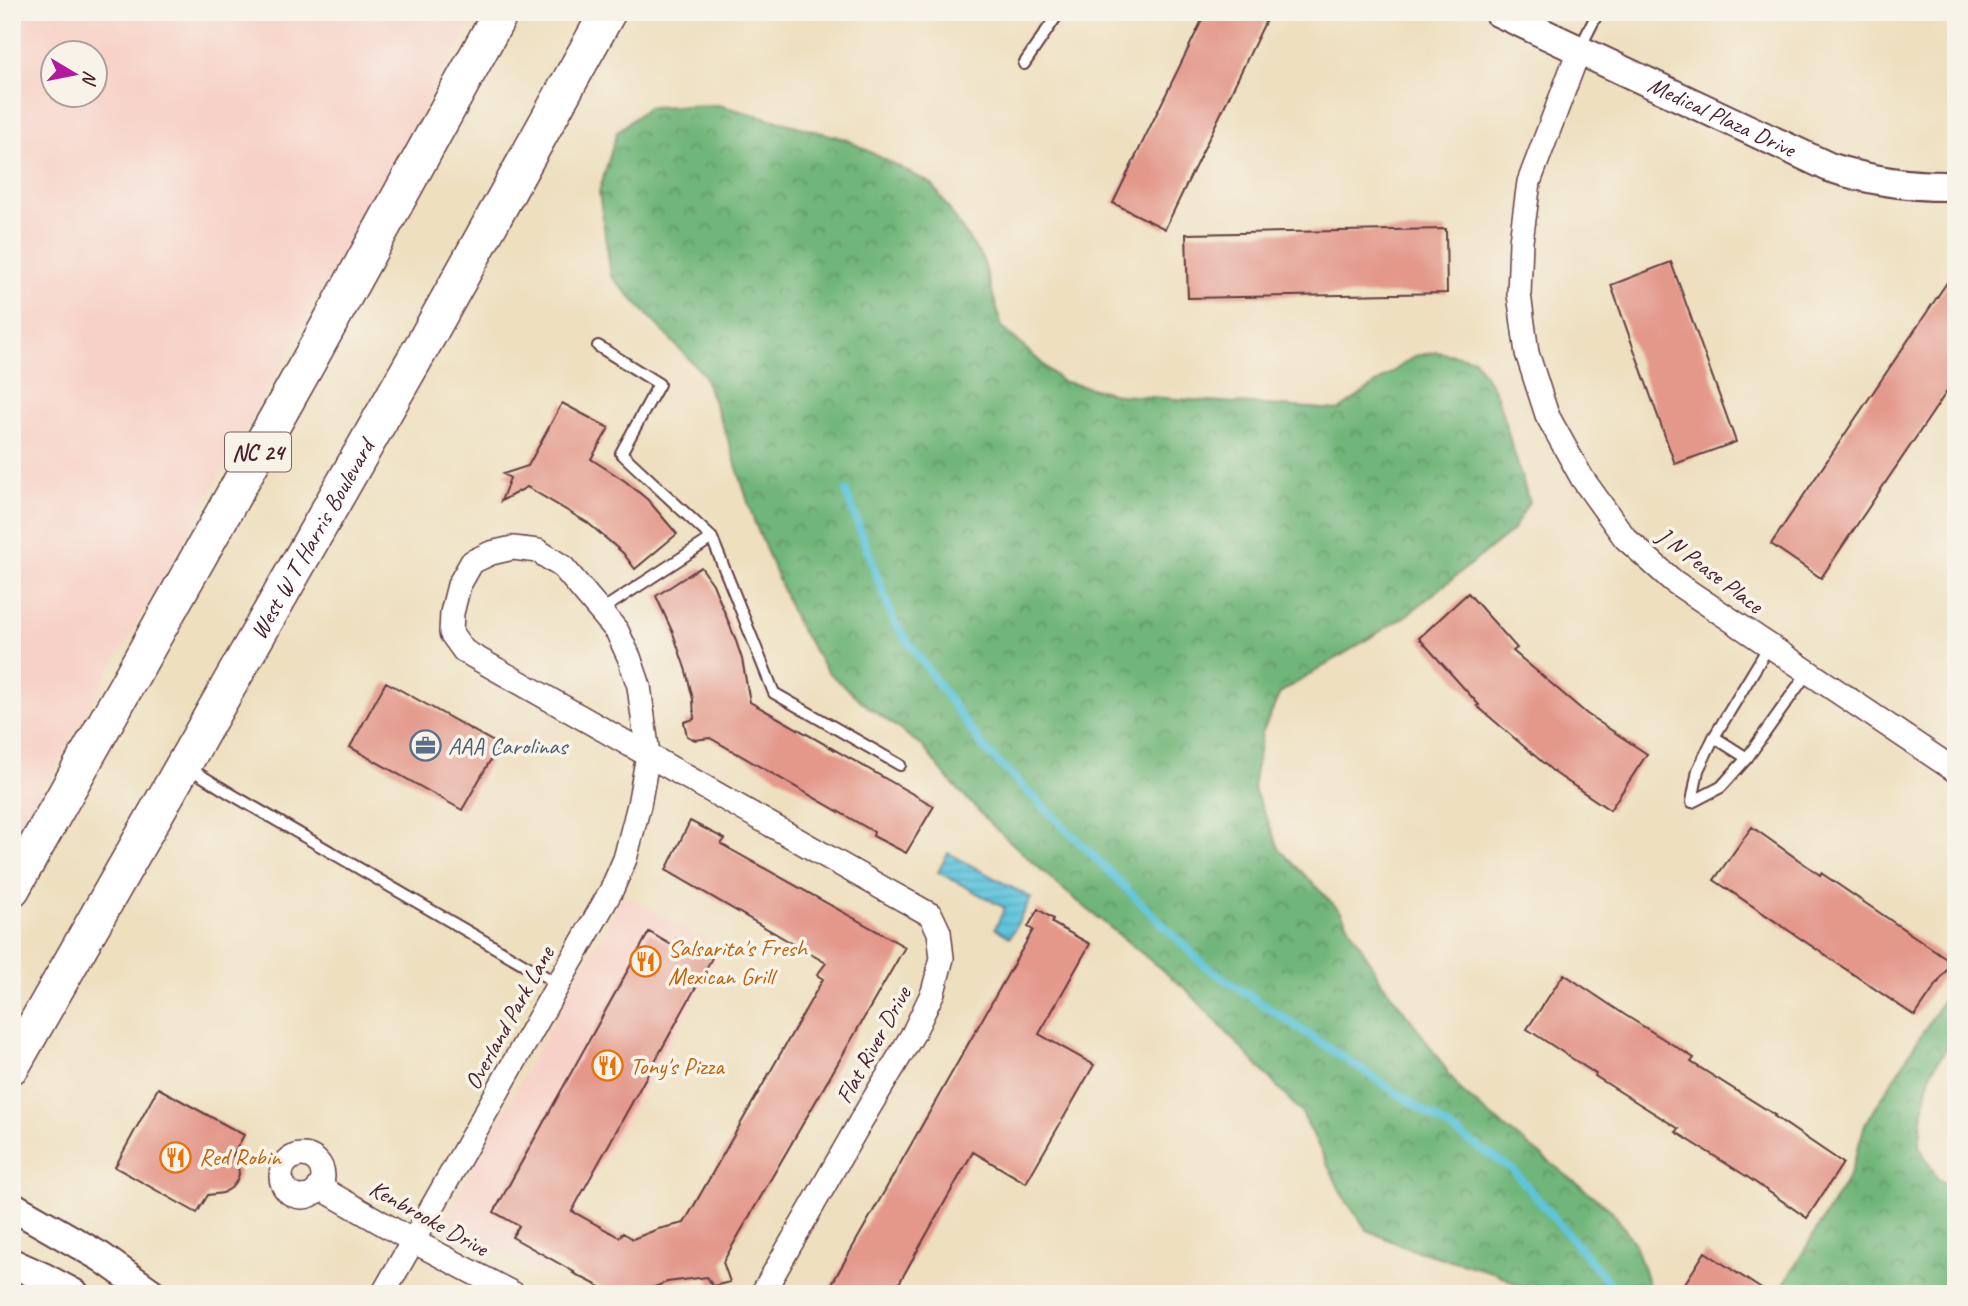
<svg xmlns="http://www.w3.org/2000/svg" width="1968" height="1306" font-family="Caveat,sans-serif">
  <defs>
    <pattern id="forest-crowns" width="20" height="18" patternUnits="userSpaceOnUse" patternTransform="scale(1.75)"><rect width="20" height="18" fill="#70b579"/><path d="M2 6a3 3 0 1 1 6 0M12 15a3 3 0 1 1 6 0" fill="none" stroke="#5e9363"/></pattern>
    <pattern id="water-rules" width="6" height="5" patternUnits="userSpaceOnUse" patternTransform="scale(1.75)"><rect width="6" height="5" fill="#5ec4dc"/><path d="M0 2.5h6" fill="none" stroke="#53a8bd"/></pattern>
  </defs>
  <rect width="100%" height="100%" fill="#f7f3e8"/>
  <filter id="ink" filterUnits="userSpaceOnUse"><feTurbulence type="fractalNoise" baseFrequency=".0143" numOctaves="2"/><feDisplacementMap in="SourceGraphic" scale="14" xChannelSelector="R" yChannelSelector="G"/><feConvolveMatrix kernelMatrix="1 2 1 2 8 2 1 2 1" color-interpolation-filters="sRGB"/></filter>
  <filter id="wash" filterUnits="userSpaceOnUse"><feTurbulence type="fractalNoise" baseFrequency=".00686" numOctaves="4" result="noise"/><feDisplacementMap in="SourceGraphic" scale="28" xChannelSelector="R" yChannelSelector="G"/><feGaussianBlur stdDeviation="1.57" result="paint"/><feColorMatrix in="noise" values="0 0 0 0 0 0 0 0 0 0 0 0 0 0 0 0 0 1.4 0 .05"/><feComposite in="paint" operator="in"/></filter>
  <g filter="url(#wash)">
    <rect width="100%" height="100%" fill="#eedfbf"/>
    <path fill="#f7d1c7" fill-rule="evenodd" d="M12,12H477L254,415L12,844ZM52,52H94V94H52Z
      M624,894L723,950L540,1274L444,1220Z"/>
    <path fill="url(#forest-crowns)" stroke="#5d6a52" stroke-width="2" d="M718,105L845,139L932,184L983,260L1002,327L1061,381L1120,395L1339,410L1415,356L1437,352L1474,359L1496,393L1529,502L1512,531L1407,615L1280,693L1262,733L1253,787L1280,850L1341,912L1381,981L1418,1029L1461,1091L1488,1114L1612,1211L1635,1244L1652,1294H1530L1522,1287L1496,1273L1407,1248L1367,1230L1344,1198L1302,1113L1188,991L1058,885L992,825L949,780L922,746L866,705L828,672L796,622L754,521L727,436L703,374L611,276L599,192L617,132L648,107Z
      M1956,979V1034L1931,1072L1923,1111L1919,1146L1937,1178L1956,1190V1294H1778L1850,1174L1865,1125Z"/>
    <path fill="url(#water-rules)" stroke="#547284" stroke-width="2" d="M948,853L1031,898L1010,937L995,928L1005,908L938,872Z"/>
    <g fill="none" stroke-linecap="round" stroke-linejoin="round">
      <path stroke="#5ec4dc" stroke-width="8" d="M846,492L894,622L983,747L1205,966L1513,1170L1619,1294"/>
    </g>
    <g id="blocks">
      <path fill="#e3988a" d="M1206,12H1270L1165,229L1113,203Z
        M1446,229L1447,293L1188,298L1186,234Z
        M1671,262L1736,442L1675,464L1611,285Z
        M1956,269V378L1821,578L1771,544Z
        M562,403L609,428L591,459L625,481L648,500L677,534L635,569L623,553L588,523L527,487L501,501L510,478L503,474L528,466Z
        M701,567L713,584L735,638L742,659L750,702L934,806L906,853L873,836L874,832L710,738L695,740L687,736L684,722L694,719L693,699L686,671L673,633L656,596Z
        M1468,593L1517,648L1513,651L1587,714L1647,754L1610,810L1555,773L1477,706L1479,705L1419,638Z
        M386,682L499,745L462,810L350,747Z
        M690,821L725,839L721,844L905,947L723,1262L730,1282L713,1286L707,1277L667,1282L649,1289L645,1294H614L573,1273L574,1272L512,1237L519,1226L494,1212L649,932L673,946L677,939L712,958L572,1211L619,1237L623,1233L633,1239L658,1229L684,1223L823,979L817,975L826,963L666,870Z
        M1752,827L1820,875L1821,873L1952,962L1915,1016L1714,880Z
        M1038,909L1053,919L1052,923L1090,944L1039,1034L1094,1065L1026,1183L973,1152L893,1294H826L1033,930L1028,927Z
        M1564,974L1625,1015L1694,1058L1691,1062L1775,1115L1774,1116L1843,1163L1807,1218L1746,1176L1676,1132L1679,1129L1595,1076L1596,1074L1527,1029Z
        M158,1088L244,1135L233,1155L238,1165L239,1174L236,1182L231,1188L223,1193L208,1195L197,1213L115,1167Z
        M1705,1252L1769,1294H1678Z"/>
    </g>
  </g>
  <g filter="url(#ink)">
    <use href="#blocks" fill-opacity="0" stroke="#633c41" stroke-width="2"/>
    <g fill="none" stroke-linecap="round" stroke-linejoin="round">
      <defs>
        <path id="service" d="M1579,50L1598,12
          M1024,64L1058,14
          M598,346L659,384L621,453L712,538L600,611
          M712,538L774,693L900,765
          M1769,646L1714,737L1698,770L1692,802L1721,787L1747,758L1808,672
          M1714,737L1747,758
          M189,768L231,794L558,984"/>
        <path id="minor" d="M1579,50L1529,182L1521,241L1519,294L1527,353L1547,415L1582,478L1625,538L1673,581L1956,771
          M281 1176a21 21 0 1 1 42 0a21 21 0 1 1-42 0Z
          M319,1187L413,1241L514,1294
          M383,1294L611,891L625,859L639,805L648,755L639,686L629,657L617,631L563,567L538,551L513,548L491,553L472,562L459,585L452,613L451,633L464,651L565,708L648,755L884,889L931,915L939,932L942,958L933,992L913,1034L862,1119L762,1294"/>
        <g id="tertiary">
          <path id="s1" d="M1498,12L1829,167C1870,181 1912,187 1956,186"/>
          <path d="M12,1206L101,1257L153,1294"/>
          <path d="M12,1263L45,1278L75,1294"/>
        </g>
        <g id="primary">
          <path d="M12,889L311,357L501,12"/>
          <path id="s2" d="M12,1066L429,334L608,12"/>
        </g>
      </defs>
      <use href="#service" stroke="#633c41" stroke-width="14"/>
      <use href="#minor" stroke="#633c41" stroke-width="26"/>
      <use href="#tertiary" stroke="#633c41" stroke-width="32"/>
      <use href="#primary" stroke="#633c41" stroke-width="38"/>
      <use href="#service" stroke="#fff" stroke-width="10"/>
      <use href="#minor" stroke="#fff" stroke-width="23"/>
      <use href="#tertiary" stroke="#fff" stroke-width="28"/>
      <use href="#primary" stroke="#fff" stroke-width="35"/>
    </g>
  </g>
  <defs>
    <symbol id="office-ring" viewBox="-11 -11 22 22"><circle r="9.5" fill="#f7f3e8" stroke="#5c6f8a" stroke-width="1.5"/><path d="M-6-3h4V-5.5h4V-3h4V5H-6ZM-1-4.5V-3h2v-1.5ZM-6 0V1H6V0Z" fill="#5c6f8a"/></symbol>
    <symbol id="restaurant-ring" viewBox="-11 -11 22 22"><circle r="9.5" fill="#f7f3e8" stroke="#e8710a" stroke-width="1.5"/><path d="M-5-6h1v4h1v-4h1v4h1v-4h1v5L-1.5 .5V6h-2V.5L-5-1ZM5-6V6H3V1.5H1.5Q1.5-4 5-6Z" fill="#e8710a"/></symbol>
  </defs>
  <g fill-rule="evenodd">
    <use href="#office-ring" x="408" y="728" width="35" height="35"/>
    <use href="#restaurant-ring" x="628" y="944" width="35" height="35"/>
    <use href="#restaurant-ring" x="590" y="1048" width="35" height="35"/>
    <use href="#restaurant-ring" x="158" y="1140" width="35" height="35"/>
  </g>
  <g text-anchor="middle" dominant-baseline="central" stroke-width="7" stroke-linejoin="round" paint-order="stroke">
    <rect fill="#f7f3e8" stroke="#7e5f64" stroke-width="2" x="225" y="432.5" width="66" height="39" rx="5"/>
    <g font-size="23" font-weight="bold" fill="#4a1f2b">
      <text x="258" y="452">NC 24</text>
    </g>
    <g font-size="24" fill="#4a1f2b" stroke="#f7f3e8">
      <text stroke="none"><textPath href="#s1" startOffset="247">Medical Plaza Drive</textPath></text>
      <text stroke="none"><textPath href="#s2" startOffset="606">West W T Harris Boulevard</textPath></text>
      <text transform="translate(1710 570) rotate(37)">J N Pease Place</text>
      <text transform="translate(509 1018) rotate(-61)">Overland Park Lane</text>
      <text transform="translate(873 1045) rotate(-61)">Flat River Drive</text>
      <text transform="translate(429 1218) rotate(29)">Kenbrooke Drive</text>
    </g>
    <g font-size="24" fill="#4e5e75" stroke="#f7f3e8" text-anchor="start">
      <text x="448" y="746">AAA Carolinas</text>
    </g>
    <g font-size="24" fill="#c56008" stroke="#f7f3e8" text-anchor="start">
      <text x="668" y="948">Salsarita's Fresh<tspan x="668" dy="28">Mexican Grill</tspan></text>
      <text x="630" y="1066">Tony's Pizza</text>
      <text x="199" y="1157">Red Robin</text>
    </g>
  </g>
  <rect width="1968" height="1306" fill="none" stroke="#f7f3e8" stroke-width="42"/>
  <g transform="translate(74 74) rotate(100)"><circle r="33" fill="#f7f3e8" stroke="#b29e9c" stroke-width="2"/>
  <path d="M0-5L12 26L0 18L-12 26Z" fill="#b5179e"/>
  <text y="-10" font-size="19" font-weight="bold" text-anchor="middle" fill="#4a1f2b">N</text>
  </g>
</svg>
